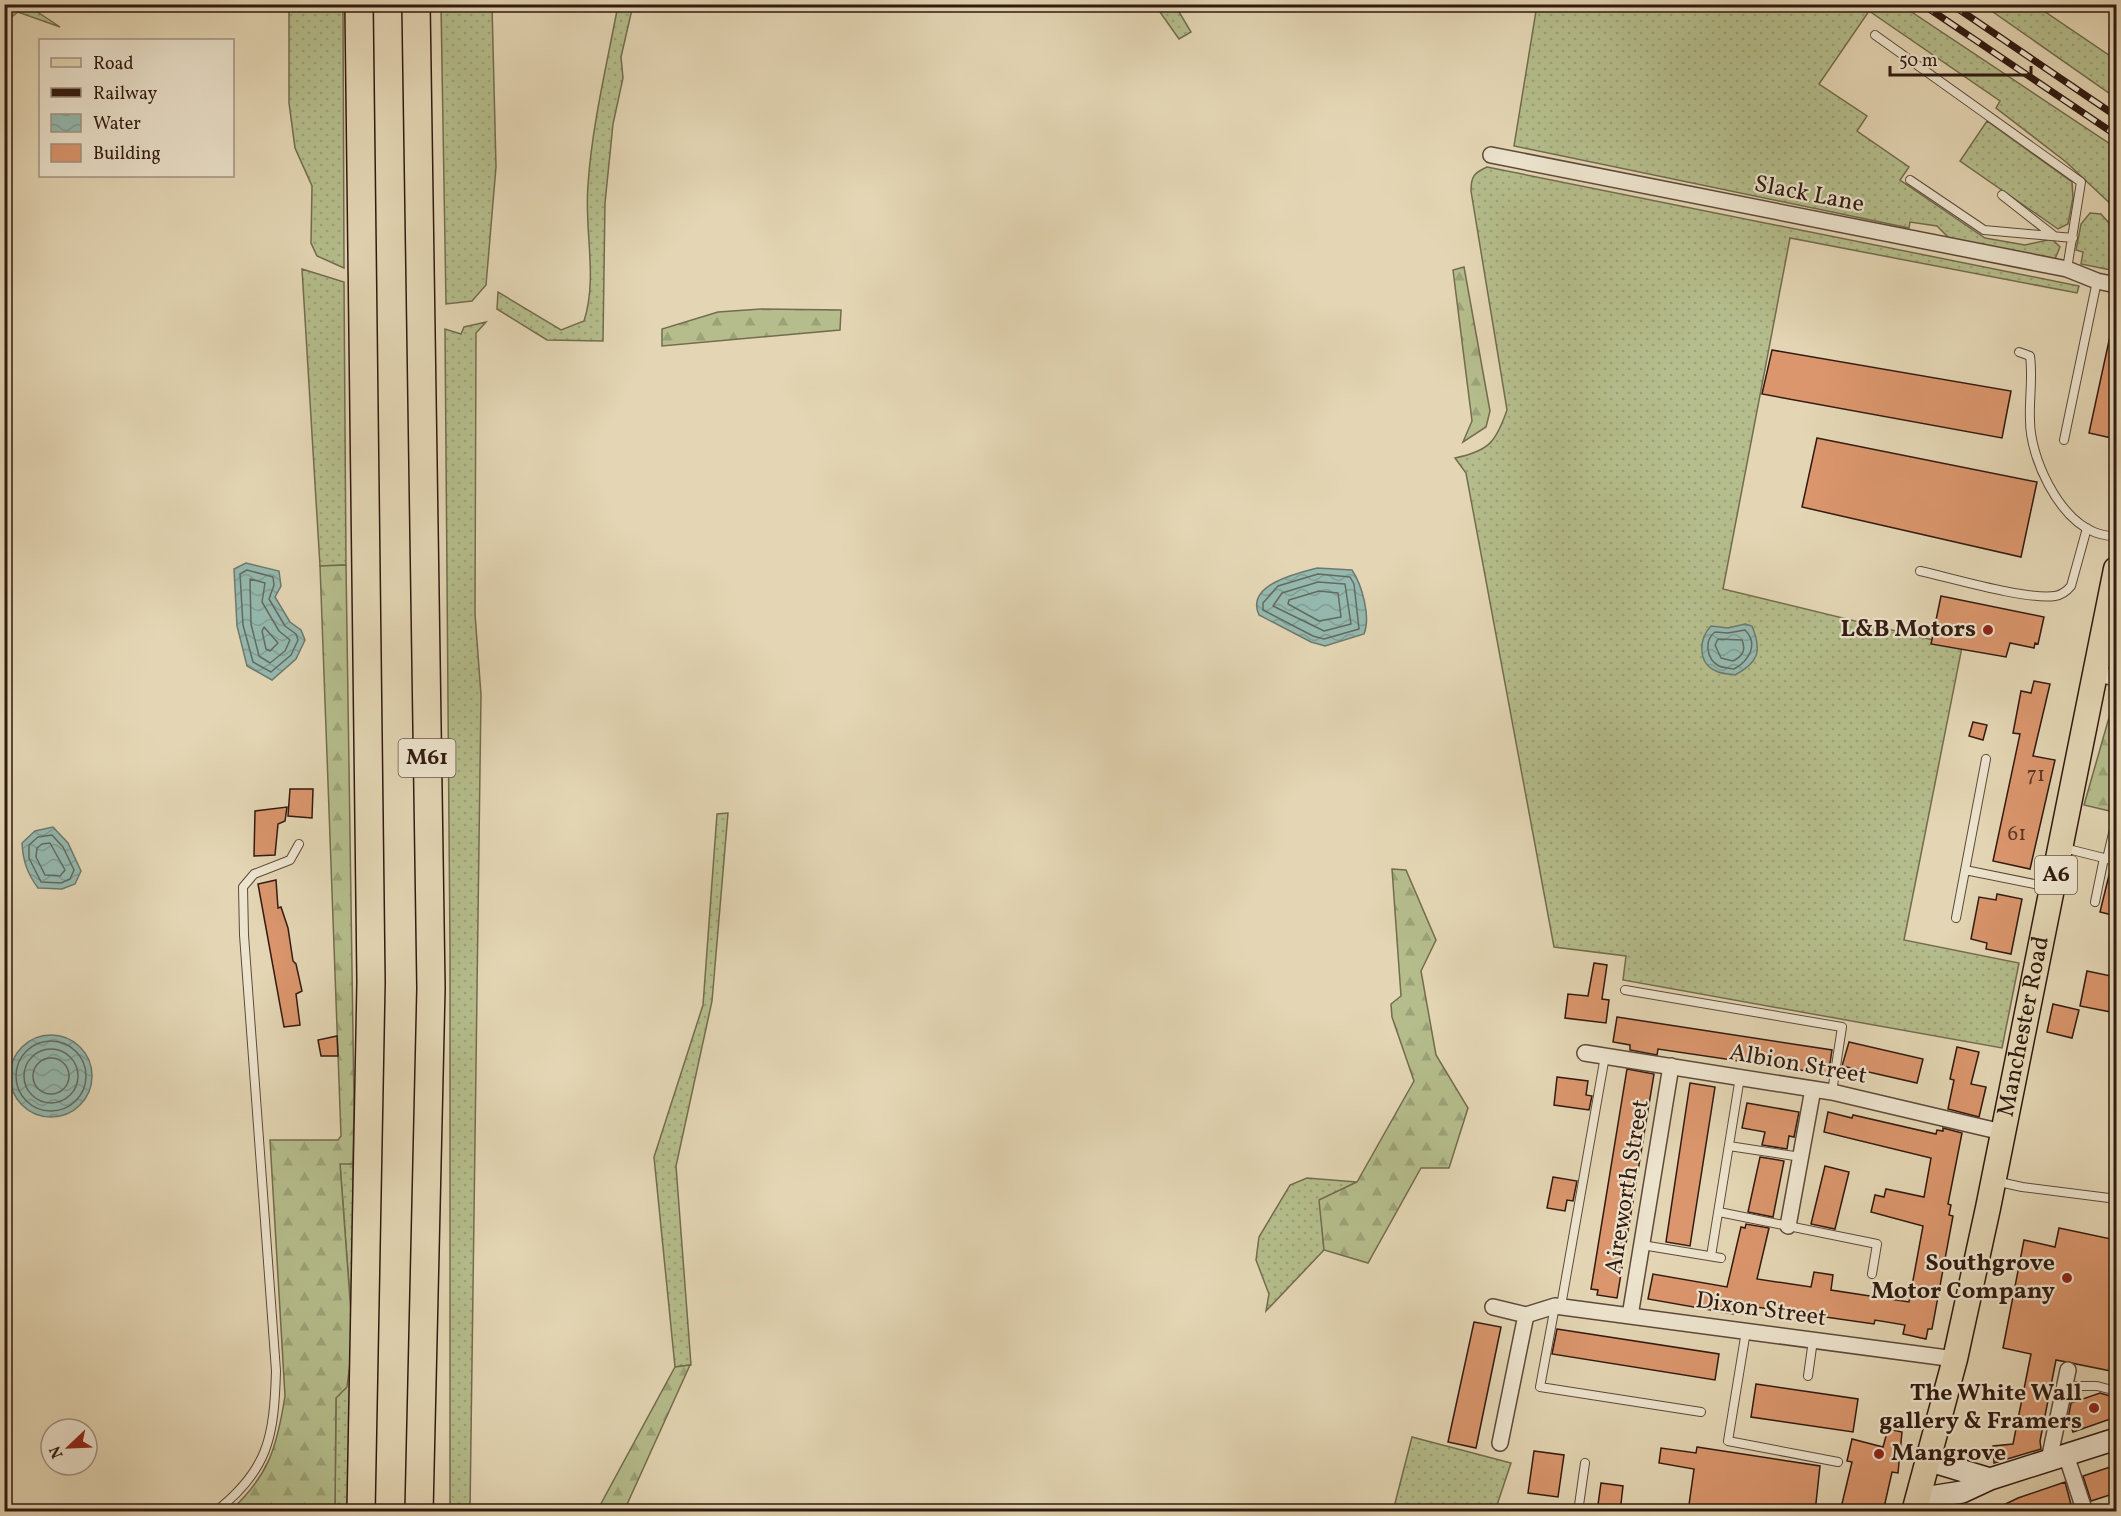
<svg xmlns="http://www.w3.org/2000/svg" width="2121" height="1516" font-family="Vollkorn,serif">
  <defs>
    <pattern id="grass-dots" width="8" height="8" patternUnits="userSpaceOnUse" patternTransform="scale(1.5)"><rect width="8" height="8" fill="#b5bd8c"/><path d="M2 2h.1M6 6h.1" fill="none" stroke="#9ca278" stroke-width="1.8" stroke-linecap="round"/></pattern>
    <pattern id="forest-firs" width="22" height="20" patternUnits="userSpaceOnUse" patternTransform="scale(1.5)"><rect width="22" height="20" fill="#b5bd8c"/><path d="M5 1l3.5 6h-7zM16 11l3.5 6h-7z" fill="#9ca278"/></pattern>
    <pattern id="water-waves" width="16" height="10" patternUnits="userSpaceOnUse" patternTransform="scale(1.5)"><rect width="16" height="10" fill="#95b9af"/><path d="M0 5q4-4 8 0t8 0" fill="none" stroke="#819e96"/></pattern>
  </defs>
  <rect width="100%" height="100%" fill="#e4d6b4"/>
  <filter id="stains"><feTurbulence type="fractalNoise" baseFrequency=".00333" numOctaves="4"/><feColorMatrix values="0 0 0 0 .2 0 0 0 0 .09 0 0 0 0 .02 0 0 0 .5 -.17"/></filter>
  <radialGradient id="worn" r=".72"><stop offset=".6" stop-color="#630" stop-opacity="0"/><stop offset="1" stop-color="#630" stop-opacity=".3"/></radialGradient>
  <path fill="url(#grass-dots)" stroke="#736c4e" stroke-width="1.5" d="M5,4L27,5L60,27L18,12L5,22Z
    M289,5H343L344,268L317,256L311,243L312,186L295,148L289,103Z
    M441,5H492L496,167L486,285L472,301L446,304Z
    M618,5H633L621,57L623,78L613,124L605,203L603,341L547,340L497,309L498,292L561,330L584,321C598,277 584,231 588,185C592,125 607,64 618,5Z
    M1155,5H1175L1191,32L1179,39Z
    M1537,5H1901L2116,148V209L2066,162L1996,108L2000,101L1869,11L1819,84L1867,116L1857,131L1909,167L1900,180L1985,238L2025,245L2052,239L2060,247L2055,259L1949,238L1937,226L1910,222L1909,228L1514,146Z
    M1983,5H2035L2116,60V98Z
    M1987,121L2072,182L2073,198L2068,224L2058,229L1960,161Z
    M1487,167L2079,286L2077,293L1790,238L1723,589L1962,647L1904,940L2019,963L2002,1048L1623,980L1626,956L1554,947L1466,473L1455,458C1489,451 1496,442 1507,410L1471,191C1471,176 1474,173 1487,167Z
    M2090,213L2101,214L2116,231V271L2081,264L2083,252L2076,250L2081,224Z
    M302,269L344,282L346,565L320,566Z
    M486,322L476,333L475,614L481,695L470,1511L450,1512V951L445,329L461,334L464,327Z
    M728,813L712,1001L676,1166L691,1365L675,1367L654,1157L703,1005L717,814Z
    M340,1163L353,1164L350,1511L335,1512L336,1398L353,1340Z
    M1307,1178L1357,1182L1320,1200L1324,1250L1266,1311L1269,1294L1256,1260L1259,1237L1290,1185Z
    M1412,1437L1511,1463L1495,1511H1393Z"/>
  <path fill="url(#forest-firs)" stroke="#736c4e" stroke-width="1.5" d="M1464,267L1490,411L1486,427L1463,442L1472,421L1453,270Z
    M761,309L841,310L840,330L662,346V329L718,312Z
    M346,565L354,1103L353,1164H340L353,1340L347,1387L336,1398L335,1511L229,1512C269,1476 277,1447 285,1396L270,1140H338L341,1136L320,566Z
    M2116,707V804L2114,812L2084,805L2110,714Z
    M1392,869L1406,870L1436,940L1421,971L1436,1055L1468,1108L1449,1168H1421L1368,1263L1324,1250L1319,1200L1357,1182L1414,1081L1392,1017L1391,1004L1401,996Z
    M690,1365L624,1511H597L675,1367Z"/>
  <path fill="url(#water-waves)" stroke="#6d7970" stroke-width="1.5" d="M246,563L279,571L281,586L275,597L290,622L301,630L305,640L296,659L272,680L247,666L237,626L234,569Z
    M1317,568L1352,570C1362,585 1371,617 1364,634L1325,646L1311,642L1259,615C1245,585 1297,573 1317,568Z
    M1745,624L1752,626C1762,651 1759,662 1735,675C1729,674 1721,674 1716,671C1697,663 1699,638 1711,626L1728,628Z
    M53,827L68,843L81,871L75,884L62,889L38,888C27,873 23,861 22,843L35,831Z
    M10 1076a41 41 0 1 1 82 0a41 41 0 1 1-82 0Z"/>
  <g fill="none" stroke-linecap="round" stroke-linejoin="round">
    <path stroke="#636a60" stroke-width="1.5" d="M247,570L273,577L274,585L269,599L285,626L296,634L298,640L291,655L271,672L253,662L243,625L240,574Z
      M1318,574L1350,577L1354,584L1359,629L1324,639L1313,636L1263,610V603L1278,586Z
      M250,579L265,583L262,602L279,631L290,640L285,651L270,663L259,656L251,624Z
      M1318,582L1345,584L1351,624L1324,631L1273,606L1282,593Z
      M1319,591L1338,593L1341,617L1319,621L1288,604L1289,600Z
      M264,627L278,643L270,651L266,649L262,631Z
      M1745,630C1759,644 1749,661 1734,669C1730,668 1723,668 1719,666C1706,659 1704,640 1715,632L1728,633Z
      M1718,639L1742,640C1746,650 1743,656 1733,661L1721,658L1715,645Z
      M52,835L63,847L74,870L70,879L61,883L41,882L29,858V845L38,837Z
      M50,843L65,870L60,876L45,875L36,857L37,848L42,844Z
      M16 1076a35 35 0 1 1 70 0a35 35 0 1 1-70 0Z
      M24 1076a27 27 0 1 1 54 0a27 27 0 1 1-54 0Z
      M33 1076a18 18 0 1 1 36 0a18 18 0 1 1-36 0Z"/>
  </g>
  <path fill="#db966d" stroke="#311a11" stroke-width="1.5" d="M2110,336L2116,337V439L2089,433Z
    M1772,350L2011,391L2002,438L1762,394Z
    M1817,438L2037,482L2021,557L1802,507Z
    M1941,596L2044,617L2038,644L2035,643L2034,648L2010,643L2006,657L1931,644Z
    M2034,681L2050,684L2033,756L2055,760L2030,869L1993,861L2020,734L2013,733L2021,691L2031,693Z
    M1973,722L1987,725L1983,740L1969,736Z
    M290,789H313L312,818L288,816Z
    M287,807L285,821L278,824L275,855L254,856L255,811Z
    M2111,867L2116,868V916L2100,912Z
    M276,880L278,908L281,907L288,928L293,961L296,964L302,991L296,994L300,1025L284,1027L258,884Z
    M1997,894L2022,899L2011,954L1986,949L1987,943L1971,939L1979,897L1996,900Z
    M1594,963L1607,965L1602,999L1609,1000L1606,1023L1565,1018L1568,994L1588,996Z
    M2087,971L2116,977V1013L2080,1006Z
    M2053,1004L2079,1010L2072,1038L2047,1032Z
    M1617,1017L1832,1050L1830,1063L1827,1074L1658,1049L1657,1055L1630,1050V1045L1613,1042Z
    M337,1036L338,1056H321L318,1040Z
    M1849,1042L1923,1059L1917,1083L1842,1066Z
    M1957,1047L1979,1052L1971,1084L1986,1087L1979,1117L1948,1109L1954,1080L1950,1079Z
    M1627,1069L1654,1074L1617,1298L1597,1295L1598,1290L1591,1289Z
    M1557,1077L1588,1081L1586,1095L1592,1096L1589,1110L1554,1105Z
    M1690,1083L1715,1087L1690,1246L1666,1242Z
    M1747,1103L1799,1112L1794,1137L1789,1136L1787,1149L1762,1145L1765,1132L1742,1128Z
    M1828,1112L1852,1118L1853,1115L1936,1134L1937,1130L1943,1131V1128L1962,1133L1948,1204L1951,1205L1949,1215L1953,1216L1932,1329H1928L1926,1339L1903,1334L1905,1325L1875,1320L1874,1324L1735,1304L1733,1314L1648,1299L1653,1274L1727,1287L1741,1227L1745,1228L1746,1224L1769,1228L1757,1279L1811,1287L1814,1272L1833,1275L1831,1290L1909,1302L1923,1226L1871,1212L1875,1195L1884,1197L1886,1189L1924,1197L1931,1158L1824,1132Z
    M1760,1157L1784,1161L1773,1217L1748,1212Z
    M1825,1166L1849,1172L1835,1229L1811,1224Z
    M1553,1177L1577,1181L1573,1201L1567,1200L1565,1211L1547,1208Z
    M2059,1228L2116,1240V1372L2056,1360L2040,1441L2041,1449L1994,1463L1993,1446L2013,1444L2031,1354L2003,1348L2024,1240L2055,1247Z
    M1474,1322L1501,1327L1476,1448L1448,1442Z
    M1557,1329L1719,1354L1715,1380L1552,1354Z
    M1756,1384L1858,1399L1853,1432L1751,1417Z
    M2100,1393L2110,1396L2116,1417L2073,1432L2068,1419L2071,1403Z
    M1888,1429L1902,1432L1898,1473L1892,1472L1883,1512H1840L1852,1462L1847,1461L1852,1439L1883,1447Z
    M1697,1447L1820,1466L1815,1512H1741L1726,1509V1512H1688L1694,1469L1659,1463L1661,1448L1696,1453Z
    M1534,1451L1564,1455L1558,1497L1528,1493Z
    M2116,1465V1493L2091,1501L2083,1476Z
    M2065,1482L2072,1508L2060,1512H1989L2018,1498Z
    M1601,1483L1623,1486L1620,1512H1597Z"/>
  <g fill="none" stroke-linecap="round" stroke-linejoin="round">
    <defs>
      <path id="lane" d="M1875,35L2081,182L2067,269
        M1910,180L1984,230L2073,238
        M2002,195L2053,235
        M2019,352L2030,356C2033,378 2029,398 2030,420C2030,458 2058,517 2094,532C2101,535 2109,536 2116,537
        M2064,440L2097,281
        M1920,571C1952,578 2025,600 2055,596C2062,595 2066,592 2071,586L2087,528
        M2064,848L2116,861
        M2107,859L2115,825
        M1965,870L2049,887
        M2095,902L2104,858
        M1956,918L1986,759
        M1625,990L1842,1027L1832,1092
        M1729,1146L1801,1157
        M1995,1181L2022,1187L2109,1198
        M1719,1212L1877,1244L1872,1274
        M1642,1245L1721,1258
        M1711,1256L1740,1077
        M1555,1306L1540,1387L1701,1412
        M1561,1306L1605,1056
        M1746,1331L1728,1441L1838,1462
        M1808,1376L1813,1340
        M2065,1386H2097L2116,1391
        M215,1512C269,1470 274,1436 276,1371L244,935L243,887L254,874L290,860L299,844
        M1578,1512L1585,1463"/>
      <path id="street" d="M1491,155L2067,269L2097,281L2116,285
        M2097,674L2116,678
        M1585,1053L1832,1092L2002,1132
        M1788,1226L1813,1089
        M1493,1307L1526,1315
        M1630,1316L1671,1066
        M1500,1443L1526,1315L1555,1306L1955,1359
        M2066,1455L2085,1512
        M2049,1460L2068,1370"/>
      <path id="secondary" d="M1927,1460L1990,1479
        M1917,1499L1962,1492L1990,1479L2116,1439"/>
      <g id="primary">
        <path id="s1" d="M1914,1512L1955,1359L1988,1208L2116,569"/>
      </g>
      <path id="highway" d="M359,4L371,982L361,1512
        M416,4L431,988L419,1512"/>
    </defs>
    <use href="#lane" stroke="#5e493a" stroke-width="10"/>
    <use href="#street" stroke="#5e493a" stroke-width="18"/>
    <use href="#secondary" stroke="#311a11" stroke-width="24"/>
    <use href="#primary" stroke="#311a11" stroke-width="27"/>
    <use href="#highway" stroke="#311a11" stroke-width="30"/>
    <use href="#lane" stroke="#ede4ce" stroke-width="8"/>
    <use href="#street" stroke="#ede4ce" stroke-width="15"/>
    <use href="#secondary" stroke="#ede4ce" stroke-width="21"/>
    <use href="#primary" stroke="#e4d6b4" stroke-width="24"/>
    <use href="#highway" stroke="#e4d6b4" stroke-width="27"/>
    <defs>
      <path id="rail" d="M1922,4L2116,135
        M1951,4L2116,116"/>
    </defs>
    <use href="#rail" stroke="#311a11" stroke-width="7"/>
    <use href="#rail" stroke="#ede4ce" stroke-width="4.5" stroke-dasharray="14" stroke-linecap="butt"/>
  </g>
  <g fill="#8f2418" stroke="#ede4ce" stroke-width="2">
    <circle cx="1988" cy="630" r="6"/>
    <circle cx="2067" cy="1278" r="6"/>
    <circle cx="2094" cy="1408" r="6"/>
    <circle cx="1879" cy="1454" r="6"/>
  </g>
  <g text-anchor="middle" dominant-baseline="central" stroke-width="4.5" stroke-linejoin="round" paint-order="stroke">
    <g font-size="21" fill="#5c3928">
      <text x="2036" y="775">71</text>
      <text x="2017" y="834">61</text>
    </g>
    <g fill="#ede4ce" stroke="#69574a" stroke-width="1.5">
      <rect x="398.5" y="739" width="57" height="38" rx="4.5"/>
      <rect x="2035" y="856" width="42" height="38" rx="4.5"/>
    </g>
    <g font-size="22" font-weight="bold" fill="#311a11">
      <text x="427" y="758">M61</text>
      <text x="2056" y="875">A6</text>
    </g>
    <g font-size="24" fill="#311a11" stroke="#ede4ce">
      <text transform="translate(1809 195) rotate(11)">Slack Lane</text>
      <text stroke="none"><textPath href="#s1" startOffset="498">Manchester Road</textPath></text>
      <text transform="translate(1798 1065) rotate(10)">Albion Street</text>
      <text transform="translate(1628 1187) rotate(-81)">Aireworth Street</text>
      <text transform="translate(1761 1310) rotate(8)">Dixon Street</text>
    </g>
    <g font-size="24" font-weight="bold" fill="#311a11" stroke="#ede4ce" text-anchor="end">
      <text x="1976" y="630">L&amp;B Motors</text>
      <text x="2055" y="1264">Southgrove<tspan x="2055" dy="28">Motor Company</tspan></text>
      <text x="2082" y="1394">The White Wall<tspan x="2082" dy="28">gallery &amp; Framers</tspan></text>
      <text x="1891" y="1454" text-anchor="start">Mangrove</text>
    </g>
  </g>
  <rect width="2121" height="1516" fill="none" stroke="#e4d6b4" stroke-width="24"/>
  <rect x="6" y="6" width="2109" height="1504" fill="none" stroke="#311a11" stroke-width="3"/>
  <rect x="12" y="12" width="2097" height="1492" fill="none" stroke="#311a11" stroke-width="1.5"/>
  <rect x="39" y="39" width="195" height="138" fill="#ede4ce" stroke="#a29382" stroke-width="1.5"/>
  <rect x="51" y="58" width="30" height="9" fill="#e4d6b4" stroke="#a29382" stroke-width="1.5"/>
  <text x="93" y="69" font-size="18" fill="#311a11">Road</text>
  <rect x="51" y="88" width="30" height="9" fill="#311a11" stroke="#a29382" stroke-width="1.5"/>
  <text x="93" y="99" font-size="18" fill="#311a11">Railway</text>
  <rect x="51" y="114" width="30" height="18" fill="url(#water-waves)" stroke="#a29382" stroke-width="1.5"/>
  <text x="93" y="129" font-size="18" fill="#311a11">Water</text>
  <rect x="51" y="144" width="30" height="18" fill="#db966d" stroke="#a29382" stroke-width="1.5"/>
  <text x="93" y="159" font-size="18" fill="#311a11">Building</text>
  <g transform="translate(69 1447) rotate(247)"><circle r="28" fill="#ede4ce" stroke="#a29382" stroke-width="1.5"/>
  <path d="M0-4.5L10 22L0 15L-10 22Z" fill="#8f2418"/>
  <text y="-9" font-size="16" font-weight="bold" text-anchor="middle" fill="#311a11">N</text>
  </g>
  <path d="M1890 66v9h141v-9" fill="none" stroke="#311a11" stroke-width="3"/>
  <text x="1899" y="66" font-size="18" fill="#311a11" stroke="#ede4ce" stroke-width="4.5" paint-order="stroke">50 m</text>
  <rect width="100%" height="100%" filter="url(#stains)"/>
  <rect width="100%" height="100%" fill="url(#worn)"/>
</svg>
